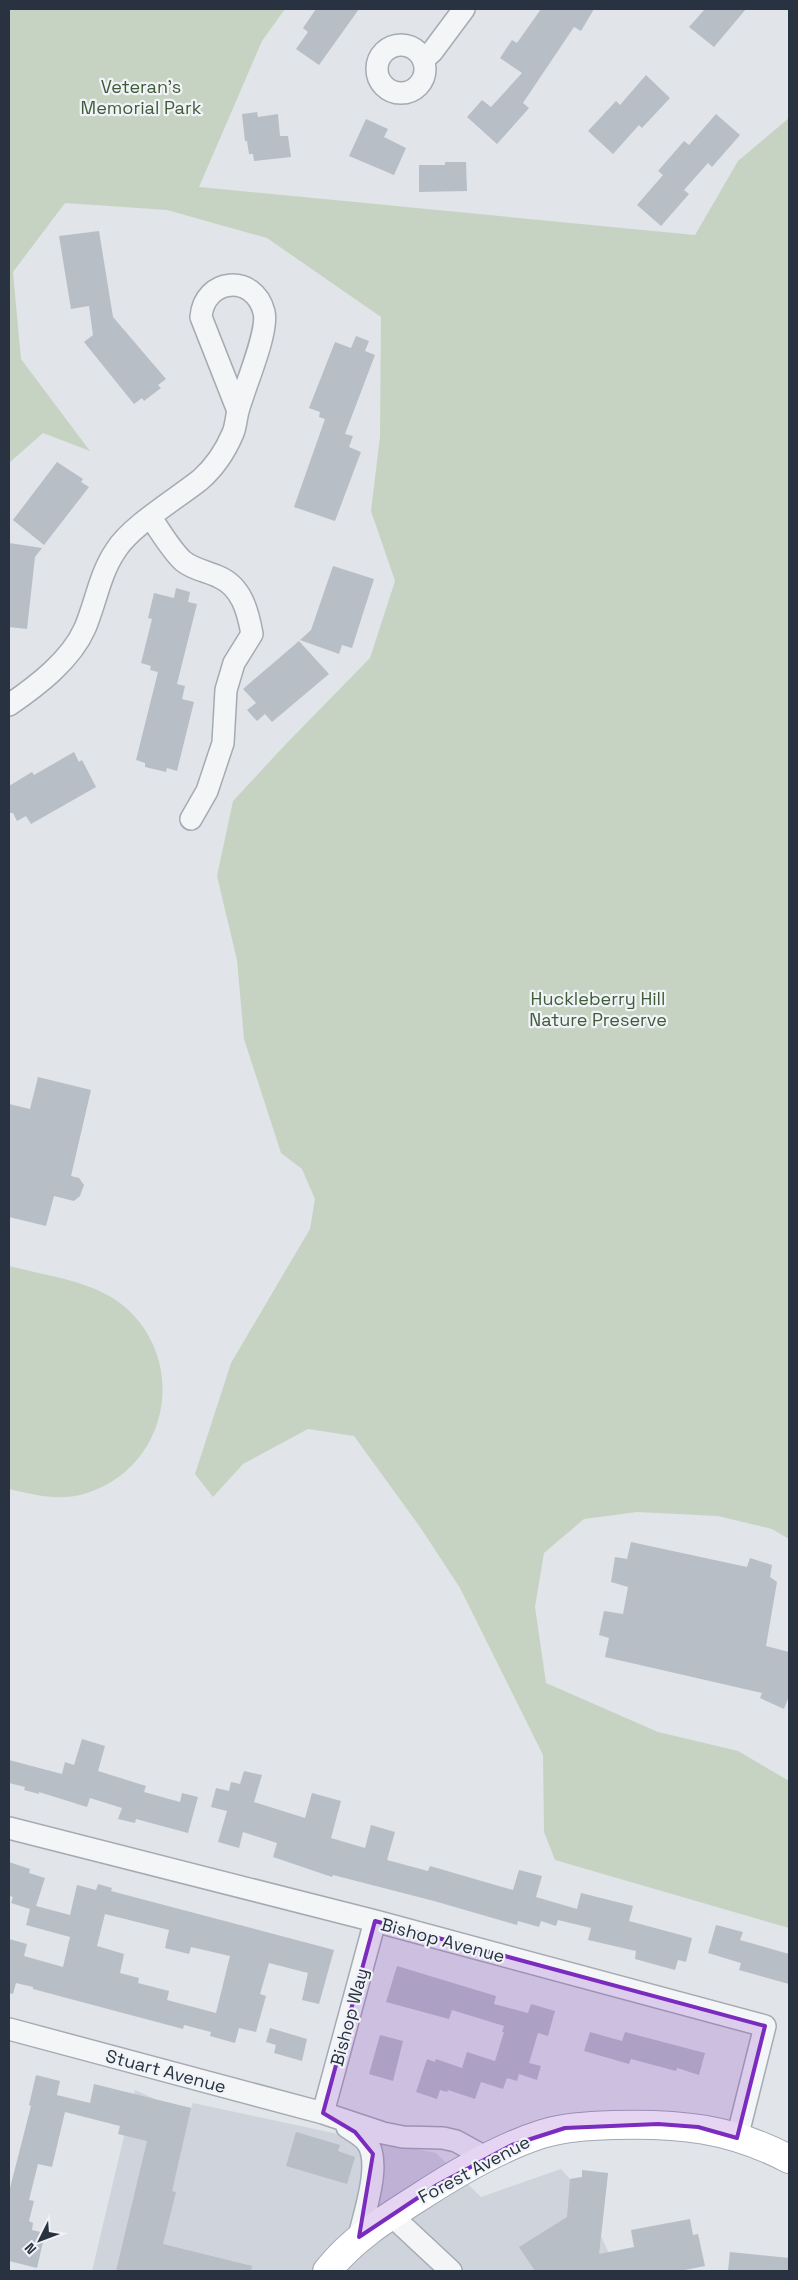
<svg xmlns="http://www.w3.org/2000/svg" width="798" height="2280" font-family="'Space Grotesk',sans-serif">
  <rect width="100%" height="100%" fill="#e1e4e9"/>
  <path fill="#cfd3db" d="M135,2090L157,2100L191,2108L193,2103L347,2136L436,2153L481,2197L561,2169L570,2179L608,2173L601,2236L617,2271H92Z"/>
  <path fill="#c7d3c2" d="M9,9H285L262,41L199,187L695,235L738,161L789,118V1539L772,1529L718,1516L637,1512L584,1519L544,1553L535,1607L546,1683L658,1732L738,1751L789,1781V1928L555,1860L544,1832L543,1755L460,1588L420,1527L354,1436L308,1429L243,1464L213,1497L195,1474L231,1363L310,1229L315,1199L302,1169L281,1153L244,1039L237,960L217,876L233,801L285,745L370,658L395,581L371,511L380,437L381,317L267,238L167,210L65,203L13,272L21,359L90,451L43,433L9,463Z
    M9,1266C47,1276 95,1281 125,1307C189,1363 168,1467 87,1493C61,1502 35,1495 9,1489Z"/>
  <path fill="#b8bec6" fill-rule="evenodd" d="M316,9H359L319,65L296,49L308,32L303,28Z
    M541,9H594L581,31L574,27L523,103L529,108L497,144L467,117L482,100L491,107L522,73L500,58L512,40L517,43Z
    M705,9H746L714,47L689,27Z
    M646,75L670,98L642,128L639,125L613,154L588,131L616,101L620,105Z
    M257,112L258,117L278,114L280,136H288L291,157L254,161L253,154H249L247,141H245L242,114Z
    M716,114L740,135L712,167L708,163L684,190L689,194L661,226L637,205L663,175L658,171L684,141L689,145Z
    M366,119L388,129L384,137L406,148L394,175L349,156Z
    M445,162H466L467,191L419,192V165H445Z
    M99,231L113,317L166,379L158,385L161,388L144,401L142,398L134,404L84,342L93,335L89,306L71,309L59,236Z
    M356,336L369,341L365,351L375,355L345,434L353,436L349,447L361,452L335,521L294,507L325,419L319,417L320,412L309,408L335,342L351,348Z
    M57,462L83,479L81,482L89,487L44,545L13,520Z
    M9,543L42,548L35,557L27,629L9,627Z
    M333,566L374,579L352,648L342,645L339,654L300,640L311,630Z
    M176,588L190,592L188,602L197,604L177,684L185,686L182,699L194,702L177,771L167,768L166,772L145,767V763L136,760L158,672L150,670L151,666L141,663L152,619L148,618L154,593L174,598Z
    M299,641L329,674L272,722L265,714L257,721L247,710L256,703L243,689Z
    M74,752L79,762L82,760L96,787L31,824L26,816L17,821L13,813H9V786L32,772L34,775Z
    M38,1077L91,1090L71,1176L79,1178L84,1185L80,1196L74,1201L54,1196L46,1226L9,1217V1104L30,1109Z
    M631,1542L747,1567L750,1558L772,1565L770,1577L777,1582L766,1646L789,1652V1696L784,1709L760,1698L762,1693L605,1657L609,1638L599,1635L604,1611L623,1614L628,1587L611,1582L615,1557L627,1559Z
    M82,1739L105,1746L98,1771L146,1786L144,1792L180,1802L182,1793L198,1797L188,1833L136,1819L135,1823L118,1819L122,1808L90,1798L87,1807L39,1792V1794L24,1790L25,1787L9,1783V1760L62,1774L65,1762L74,1765Z
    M244,1771L262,1775L254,1802L305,1818L312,1793L341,1801L331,1838L365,1848L371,1825L395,1832L387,1860L428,1871L430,1866L513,1890L519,1870L542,1876L536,1897L577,1909L581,1893L633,1906L629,1921L692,1938L686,1962L678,1960L675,1970L635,1959L636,1951L588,1940L591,1928L558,1920L556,1926L541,1921L539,1927L518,1921L517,1925L434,1901L333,1875L332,1877L273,1857L277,1843L243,1832L239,1848L218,1842L227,1811L211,1807L216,1788L229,1791L231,1782L240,1784Z
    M9,1862L30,1869L29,1873L45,1878L36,1906L70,1915L77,1885L96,1890L98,1884L112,1888L111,1891L334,1950L319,2004L302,2000L308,1973L269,1963L260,1994L266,1996L256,2032L239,2028L235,2043L210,2036L211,2032L184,2025L183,2029L33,1989V1987L16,1983L13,1994L9,1993V1939L27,1944L24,1956L63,1967L70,1937L26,1925L30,1909L11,1903L13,1897L9,1896ZM105,1914L169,1930L165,1948L189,1954L191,1947L230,1956L216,2013L167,2000L169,1991L138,1983L139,1978L120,1973L124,1954L97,1946Z
    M716,1925L743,1932L740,1940L789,1954V1984L739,1970L741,1963L708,1953Z
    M397,1966L496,1996L494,2004L528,2013L531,2004L555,2011L548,2036L538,2033L529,2063L541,2066L537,2080L519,2074L517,2081L507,2078L503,2089L481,2082L475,2099L448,2090L447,2092L440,2090L437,2099L416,2092L427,2059L435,2062L436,2059L462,2068L467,2052L495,2061L504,2032H502L504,2026L452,2010L449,2019L386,2002Z
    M270,2028L307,2039L302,2061L274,2053L276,2045L266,2042Z
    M590,2032L622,2041L625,2032L705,2053L699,2075L677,2068L676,2071L631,2059L629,2064L584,2051Z
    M380,2035L403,2041L393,2081L369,2074Z
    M36,2075L60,2081L57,2095L90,2103L94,2084L191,2108L172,2191L176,2192L163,2244L252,2266L251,2271H116L147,2141L118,2134L120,2126L65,2112L52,2167L38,2164L29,2200L34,2201L29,2221L33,2223L32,2230L45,2233L37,2268L9,2261V2192L31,2106L29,2105Z
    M296,2132L340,2145L338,2151L355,2157L347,2184L286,2166Z
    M582,2170L608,2173L599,2254L634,2247L631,2230L690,2219L693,2235L698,2234L705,2266L680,2271H535L519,2247L567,2217L570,2179L582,2177Z
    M730,2252L789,2258V2271H728Z"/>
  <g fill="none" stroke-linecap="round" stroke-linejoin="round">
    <defs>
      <path id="street" d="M377 69a24 24 0 1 1 48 0a24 24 0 1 1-48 0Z
        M423,60L432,52L464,9
        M151,518C161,532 171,550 183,561C194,570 207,571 219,577C242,587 248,612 252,634L234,663L226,690L223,743L207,791L191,819
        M9,705C37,686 71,660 85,628C96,602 100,573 116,550C131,526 176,499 200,480C215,467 225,452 233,433C236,426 236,418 238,411C244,388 269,332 264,312C254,273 204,278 201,317L238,411
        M9,1828L375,1921L765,2026L737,2138
        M9,2029L323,2113L383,2133L403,2137L443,2138L456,2141L487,2158
        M323,2113L375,1921
        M347,2127C353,2131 361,2135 366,2141C383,2161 364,2213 359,2237
        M391,2215L451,2271"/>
      <path id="primary" d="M327,2271C353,2239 383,2220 418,2198C456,2173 498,2148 542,2134C565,2127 589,2126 613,2125C679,2123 730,2128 789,2159"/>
    </defs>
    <use href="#street" stroke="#a6abb3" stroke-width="24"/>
    <use href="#primary" stroke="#a0a9b5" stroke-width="30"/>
    <use href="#street" stroke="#f3f5f7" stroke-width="21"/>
    <use href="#primary" stroke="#fff" stroke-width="28"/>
  </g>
  <path fill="#7b2cbf" fill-opacity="0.2" stroke="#7b2cbf" stroke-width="4" stroke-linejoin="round" d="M375,1921L765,2026L737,2138L698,2127L658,2124L565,2128L512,2145L437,2185L359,2237L373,2154L355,2132L323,2113Z"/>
  <g text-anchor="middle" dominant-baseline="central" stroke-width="4.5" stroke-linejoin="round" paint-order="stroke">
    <g font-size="18" fill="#3f5c37" stroke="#f0f3f7">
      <text x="141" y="86">Veteran's<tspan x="141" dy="21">Memorial Park</tspan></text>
      <text x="598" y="998">Huckleberry Hill<tspan x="598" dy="21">Nature Preserve</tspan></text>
    </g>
    <g font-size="18" fill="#293240" stroke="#f0f3f7">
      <text transform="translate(443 1940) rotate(15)">Bishop Avenue</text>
      <text transform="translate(349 2017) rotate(-75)">Bishop Way</text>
      <text transform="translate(166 2071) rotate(15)">Stuart Avenue</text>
      <text transform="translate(474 2169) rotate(-28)">Forest Avenue</text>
    </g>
  </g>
  <rect width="798" height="2280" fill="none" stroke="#293240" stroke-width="20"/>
  <g transform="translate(40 2240) rotate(228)" stroke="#f0f3f7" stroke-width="4" paint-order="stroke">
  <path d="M0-4L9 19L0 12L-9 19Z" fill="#293240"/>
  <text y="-8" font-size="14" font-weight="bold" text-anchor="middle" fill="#293240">N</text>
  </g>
</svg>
